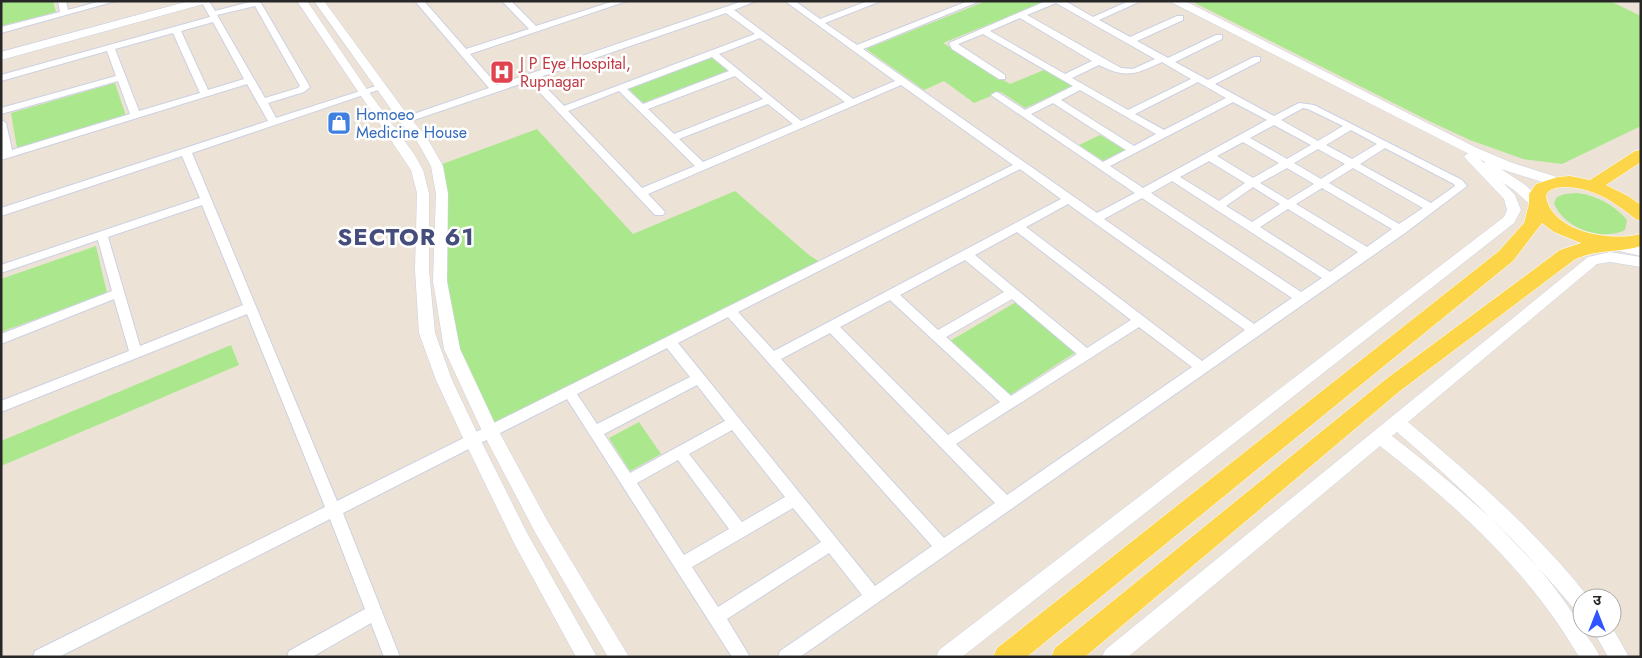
<svg xmlns="http://www.w3.org/2000/svg" width="1642" height="658" viewBox="0 0 1642 658" font-family="Jost,'Noto Sans Devanagari',sans-serif">
	<style>
		.green { fill: #abe88d }
		.lines { fill: none; stroke-linecap: round; stroke-linejoin: round }
		.minor-casing { stroke: #ccd0e2; stroke-width: 2 }
		.tertiary-casing { stroke: #ccd0e2; stroke-width: 1 }
		.secondary-casing { stroke: #ccd0e2; stroke-width: 1 }
		.primary-casing { stroke: #fff; stroke-width: 1 }
		.minor { fill: #fff; fill-rule: evenodd }
		.tertiary { fill: #fff; fill-rule: evenodd }
		.secondary { fill: #fff; fill-rule: evenodd }
		.primary { fill: #fdd549; fill-rule: evenodd }
		.labels { text-anchor: middle; dominant-baseline: central; stroke-width: 5; stroke-linejoin: round; paint-order: stroke }
		.far-health-label { font-size: 16px; fill: #be3a42; stroke: #fff; text-anchor: start }
		.far-shop-label { font-size: 16px; fill: #366cbe; stroke: #fff; text-anchor: start }
		.district-label { font-size: 24px; font-weight: bold; letter-spacing: 1px; fill: #444d7b; stroke: #fff }
	</style>
	<rect width="100%" height="100%" fill="#ece3d6"/>
	<g class="green">
		<path d="M1,1h52l3,11 -55,14z"/>
		<path d="M986,1h60l-103,42 67,41 39,-16 26,18 -50,22 -24,-16 -27,11 -30,-22 -20,9 -58,-41z"/>
		<path d="M1191,1h419l31,15v110l-79,38 -39,-5 -53,-19 -39,-18z"/>
		<path d="M711,56l17,15 -85,32 -16,-16z"/>
		<path d="M115,83l11,33 -109,32 -6,-35z"/>
		<path d="M537,129l96,105 102,-43 74,64 14,9 -333,167 -38,-82 -15,-183z"/>
		<path d="M1100,135l25,15 -20,12 -26,-17z"/>
		<path d="M1577,193c21,3 36,11 50,27l-2,10c-23,12 -62,-2 -71,-27l3,-6 8,-3z"/>
		<path d="M96,246l11,47 -106,39v-53z"/>
		<path d="M1016,302l60,50 -66,43 -60,-54z"/>
		<path d="M231,345l8,20 -238,101v-25z"/>
		<path d="M639,422l22,32 -31,17 -21,-33z"/>
	</g>
	<g class="lines">
		<g class="minor-casing">
			<g id="minor">
				<path d="M58,1h8l2,9 33,-9h15l-115,32v-6l59,-15z"/>
				<path d="M201,1h8l6,10 39,-10 7,2 49,84 -6,5 -36,11 8,15 103,-33h6l2,2 -195,66 145,348 676,-336 -112,-80 -253,109 17,18 -2,3h-8l-126,-134 -121,41h-6v-4l87,-30 -74,-87h9l42,48 63,-20 -27,-28h9l25,25 78,-25h13l-157,53 27,31 246,-84h13l-22,9 119,89 42,-18 -110,-80h10l25,18 48,-18h13l-56,22 32,22 111,-44h12l-117,48 234,164 38,-20 -144,-98 5,-3 3,1 26,17 48,-24 -90,-52 -25,10 47,31v4h-6l-47,-30 -3,-6 97,-42h19l28,16 36,-16h12l-42,19 31,17 47,-21h6v4l-46,21 31,17 48,-23h6v4l-47,23 33,18 46,-23h6v4l-45,23 59,32 25,-13 15,2 148,75 5,6 -62,47 -605,424h-22l2,-6 82,-56 -33,-42 -102,66 23,38h-18l-165,-258 -224,114 57,144h-16l-13,-34 -59,34h-25l2,-6 76,-42 -35,-90 -271,138h-26l2,-6 290,-144 -78,-193 -246,98v-11l128,-50 -15,-52 -113,45v-10l111,-43 -14,-51 -97,33v-8l199,-67 -18,-42 -181,60v-8l267,-87 -21,-37 -246,76v-40l5,3 6,27 118,-36 -12,-33 -117,33v-6l115,-32 -9,-25 -106,30v-6l209,-58zM1056,3l99,56 -22,10 -12,-1 -94,-53zM255,6l45,80 -2,2 -33,10 -48,-83zM726,13l29,21 -191,72 -27,-28zM1020,18l72,43 -27,13 -75,-43zM213,22l31,57 -36,11 -27,-59zM173,33l27,60 -61,18 -24,-62zM760,38l85,64 -44,19 -82,-67zM712,57l17,14 -86,33 -16,-15zM1162,62l29,17 -63,31 -56,-32 27,-13c27,14 37,9 63,-3zM735,76l28,23 -89,35 -26,-25zM1198,82l28,16 -62,32 -29,-16zM1080,90l76,44 -22,12 -73,-46zM619,91l76,75 -53,22 -74,-77zM1233,102l34,18 -124,68 -33,-22zM1053,103l73,47 -23,12 -72,-48zM768,104l25,20 -90,38 -24,-23zM1303,108l5,1 35,17 -25,15 -37,-21zM1274,125l37,20 -24,14 -37,-21zM1351,130l26,14 -25,15 -26,-14zM1243,142l36,21 -26,15 -36,-22zM1385,148l69,36 1,2 -24,17 -71,-39zM1318,149l27,15 -24,15 -27,-16zM1209,161l36,22 -26,18 -39,-24zM1287,168l27,16 -26,16 -28,-17zM1353,168l70,40 -24,16 -70,-41zM1020,169l41,30 -287,152 -36,-39zM1172,181l150,97 -21,14 -150,-99zM1253,187l27,17 -28,18 -26,-16zM1322,188l70,41 -25,18 -71,-43zM1142,198l150,100 -38,26 -150,-105zM1068,204l177,126 -43,31 -176,-134zM202,205l41,100 -103,41 -32,-109zM1288,209l70,43 -28,20 -70,-45zM1017,232l114,88 -44,28 -112,-93zM965,260l39,32 -66,38 -38,-35zM1012,299l65,55 -66,42 -65,-59zM890,300l110,102 -52,33 -108,-108zM728,317l204,229 -57,40 -197,-243zM1139,327l53,40 -185,128 -51,-51zM830,333l165,170 -51,35 -163,-179zM667,348l23,29 -93,47 -20,-30zM697,385l28,36 -95,52 -26,-39zM732,430l53,67 -43,25 -53,-68zM678,460l51,69 -45,26 -47,-72zM793,508l28,34 -103,65 -26,-40z"/>
			</g>
		</g>
		<g class="tertiary-casing">
			<g id="tertiary">
				<path d="M297,1h10l61,90 46,63 9,16 6,23v77l6,63 17,47 28,59 47,94 70,124h-21l-61,-112 -51,-105 -28,-60 -17,-47 -4,-63 2,-77 -6,-23z"/>
				<path d="M314,1h10l85,116 17,19 17,30 5,28 -1,87 13,68 37,79 51,94 81,135h-21l-72,-123 -54,-103 -38,-82 -11,-68 3,-87 -5,-28 -14,-25 -16,-18z"/>
				<path d="M1470,152l4,1 41,42 6,15 -7,13 -552,434h-26l3,-7 565,-433 3,-7 -3,-11 -38,-40 -2,-3z"/>
				<path d="M1610,252l31,5v10l-31,-5 -13,2 -189,158c65,54 129,110 181,176h-7v15l-7,-3c-54,-65 -114,-123 -178,-178l-5,4c71,55 143,114 190,192 5,9 13,18 18,29h-21c-50,-86 -122,-151 -199,-211l-252,211h-26l3,-7 483,-393z"/>
				<path d="M1612,627l17,30h-21l-16,-29z"/>
			</g>
		</g>
		<g class="secondary-casing">
			<g id="secondary">
				<path d="M189,1h20l-2,2 -206,57v-8z"/>
				<path d="M1169,1h16l292,147 33,14 53,17 2,3 -2,3 -5,2 -57,-18 23,15 21,18 -3,4h-10l-18,-16 -32,-21 -2,-3 5,-4z"/>
				<path d="M1617,240l24,5v11l-30,-7 -2,-4 2,-4z"/>
			</g>
		</g>
		<g class="primary-casing">
			<path id="primary" d="M1641,150v12l-35,23 22,11 13,9v16c-8,-2 -13,-9 -20,-13 -17,-13 -38,-22 -59,-21 -7,1 -14,2 -16,9 5,36 65,46 95,38v12c-23,7 -46,3 -67,14l-174,131 -315,266h-34l4,-9 331,-269 174,-129 21,-7 -27,-11 -12,-9 -29,38 -486,396h-34l4,-9 502,-397 25,-28 5,-19v-10l7,-10 22,-7 12,-1 20,4 45,-29z"/>
		</g>
		<use href="#minor" class="minor"/>
		<use href="#tertiary" class="tertiary"/>
		<use href="#secondary" class="secondary"/>
		<use href="#primary" class="primary"/>
	</g>
	<defs>
		<g id="hospital-square" transform="scale(1.25)"><rect x="-9" y="-9" width="18" height="18" rx="4" fill="#e0444e" stroke="#fff"/><path d="M-5-5h3v3.5h4V-5h3V5h-3V1.5h-4V5h-3Z" fill="#fff"/></g>
		<g id="shop-square" transform="scale(1.25)"><rect x="-9" y="-9" width="18" height="18" rx="4" fill="#3f7fe0" stroke="#fff"/><path d="M-5-2.5h2.3a2.7 3.5 0 0 1 5.4 0H5L5.5 6h-11ZM-1.5-2.5h3a1.5 2.3 0 0 0-3 0Z" fill="#fff"/></g>
	</defs>
	<g fill-rule="evenodd">
		<use href="#hospital-square" x="502" y="72"/>
		<use href="#shop-square" x="339" y="123"/>
	</g>
	<g class="labels">
		<g class="far-health-label">
			<text x="520" y="63">J P Eye Hospital,<tspan x="520" dy="18">Rupnagar</tspan></text>
		</g>
		<g class="far-shop-label">
			<text x="356" y="114">Homoeo<tspan x="356" dy="18">Medicine House</tspan></text>
		</g>
		<g class="district-label">
			<text x="406" y="236">SECTOR 61</text>
		</g>
	</g>
	<rect width="1642" height="658" fill="none" stroke="#272727" stroke-width="5"/>
	<g transform="translate(1597 613)"><circle r="24" fill="#ffffff" stroke="#a9a9a9"/>
	<path d="M0-4L9 19L0 12L-9 19Z" fill="#3054ff"/>
	<text y="-8" font-size="14" font-weight="bold" text-anchor="middle" fill="#272727">उ</text>
	</g>
</svg>
